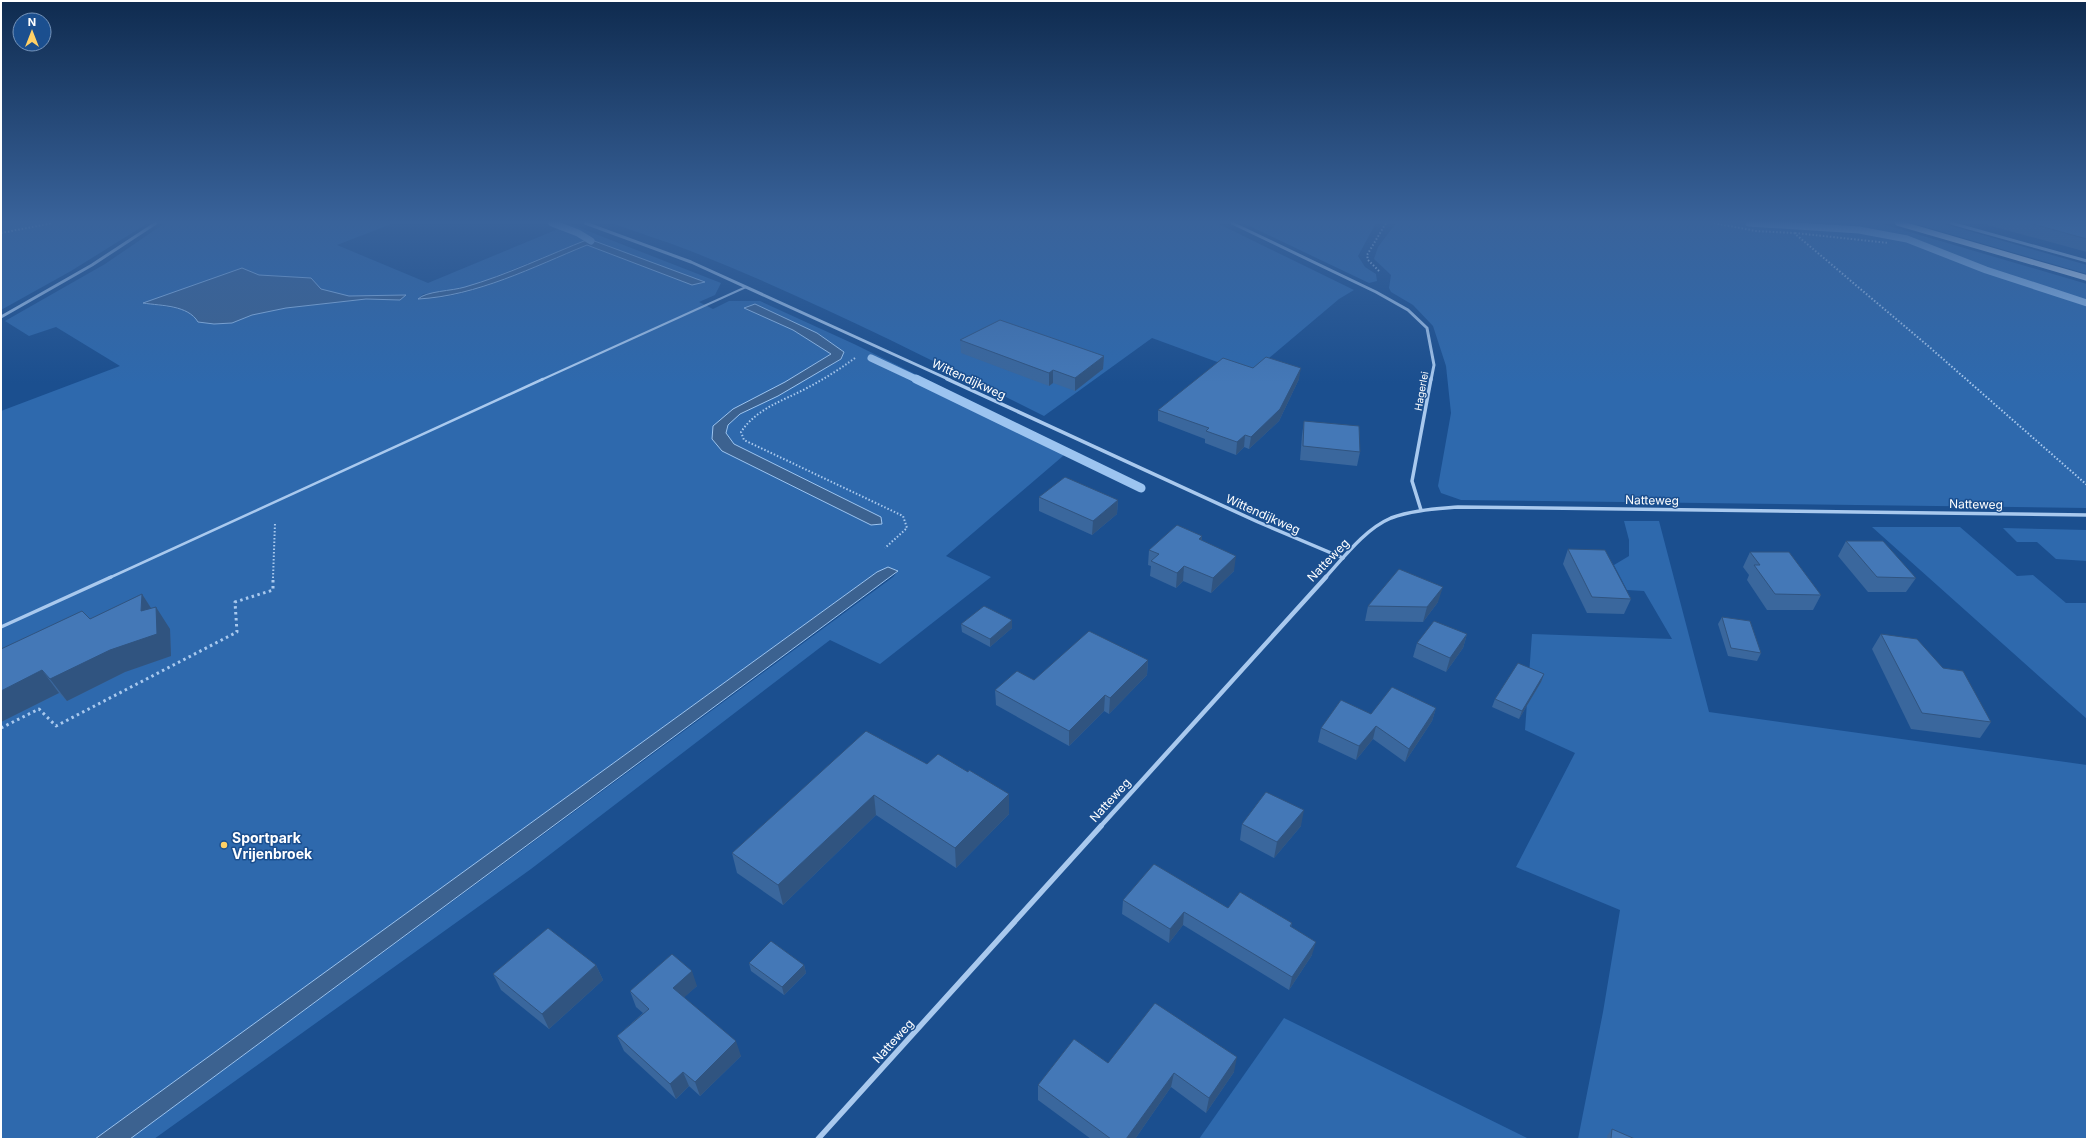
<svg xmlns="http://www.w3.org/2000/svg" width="2088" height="1140" viewBox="0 0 2088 1140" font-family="Inter,sans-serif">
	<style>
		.green { fill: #2e69ad; fill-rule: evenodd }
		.water { fill: #3c6290; stroke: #9cc4f0 }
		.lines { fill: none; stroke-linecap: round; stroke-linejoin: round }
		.stream-far1 { stroke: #9cc4f0; stroke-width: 7 }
		.stream { stroke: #9cc4f0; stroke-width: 9 }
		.path-far1 { stroke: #a9c9ee; stroke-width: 2; stroke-dasharray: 1.5 2; stroke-linecap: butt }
		.path { stroke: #a9c9ee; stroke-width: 3; stroke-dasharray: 2.5 3.5; stroke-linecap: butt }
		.lane-far2 { stroke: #a9c9ee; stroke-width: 2 }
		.lane-far1 { stroke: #a9c9ee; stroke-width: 2.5 }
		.lane { stroke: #a9c9ee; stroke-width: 3.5 }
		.street-far3 { stroke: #a9c9ee; stroke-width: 3 }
		.street-far2 { stroke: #a9c9ee; stroke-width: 3.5 }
		.street-far1 { stroke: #a9c9ee; stroke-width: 4.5 }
		.street { stroke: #a9c9ee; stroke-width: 5.5 }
		.secondary { stroke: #d6e6fa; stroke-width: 5.5 }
		.wall { fill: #3a679d }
		.shaded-wall { fill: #305480 }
		.building { fill: #4478b7; stroke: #305480 }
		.poi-dot { fill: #ffd166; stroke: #1b4f8f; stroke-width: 1.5 }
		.labels { text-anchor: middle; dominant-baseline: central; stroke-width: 3; stroke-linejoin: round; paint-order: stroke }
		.far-street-label { font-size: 10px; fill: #fff; stroke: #1b4f8f }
		.street-label { font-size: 12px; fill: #fff; stroke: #1b4f8f }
		.near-poi-label { font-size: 14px; font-weight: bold; fill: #fff; stroke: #1b4f8f; text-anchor: start }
	</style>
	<rect width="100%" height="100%" fill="#1b4f8f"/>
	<g class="green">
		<path d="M1,223h147l-77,48 -70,39z"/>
		<path d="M165,223h229l-57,22 91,38 142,-59 151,59 -6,12 -16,7 14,7 16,-8h31l94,43 216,106 -124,106 45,21 -111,87 -50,-24 -299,229 -377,270h-24l763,-562 5,-6 -10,-4 -11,5 -782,567h-94v-728l119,-45 -64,-39 -27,9 -24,-15 100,-57zM589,239l103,46 -105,-40c-48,19 -116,55 -169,54l5,-5 32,-4 22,-6zM242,268l17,7 52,3 10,11 28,7 56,-1 -5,5 -34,-1 -80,9 -34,7 -20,8 -18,1 -28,-14 -42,-7z"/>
		<path d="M611,223h606l137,67 -15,9 -89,75 -98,-36 -108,78c-117,-58 -234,-118 -356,-166 -26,-10 -52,-18 -77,-27z"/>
		<path d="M1243,223h133l-18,33 7,11 11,7 1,7 -8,2z"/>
		<path d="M1396,223h483l208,61v224l-626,-8 -20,-7 -3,-7 13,-73 -5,-47 -13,-40 -20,-21 -22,-13 -2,-4 2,-13 -17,-16 4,-12z"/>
		<path d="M1912,223h29l146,42v9z"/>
		<path d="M1624,521h35l50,191 378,53v374h-509l25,-127 17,-102 -104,-43 59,-114 -50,-23 7,-96 140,5 -28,-48 -17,-1 -13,-25 15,-9v-16z"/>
		<path d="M1872,527h88l57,49 16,-1 33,28h21v116z"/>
		<path d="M2003,528l84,2v31l-31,-2 -19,-17h-20z"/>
		<path d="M1284,1018l245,121h-330z"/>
	</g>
	<g class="water">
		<path d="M589,239l116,43 -13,3 -105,-40c-54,22 -110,51 -169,54 8,-8 34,-8 47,-12 42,-12 83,-32 124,-48z"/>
		<path d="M242,268l17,7 52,3 10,11 28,7 57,-1 -6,5 -34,-1 -80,9 -34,7 -20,8 -18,1 -16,-2c-10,-17 -36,-16 -55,-19z"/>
		<path d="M755,304l62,29 27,19 -3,7 -63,37 -38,18 -12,11 -2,8 8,11 147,73 1,7 -11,1 -149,-74 -10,-12 1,-13 20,-17 52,-27 46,-28 -38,-24 -49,-22z"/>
		<path d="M888,567l10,4 -768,568h-35l782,-567z"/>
	</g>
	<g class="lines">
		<g class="stream-far1">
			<path d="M552,223l26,10 13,8"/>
			<path d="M1749,223l110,7 48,9 79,31 101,33"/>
			<path d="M871,358l47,22"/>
		</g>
		<path class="stream" d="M916,379l225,109"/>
		<g class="path-far1">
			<path d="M1714,223l42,8 38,2 133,112 160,140"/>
			<path d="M1,233l52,-10"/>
			<path d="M1795,233l94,10"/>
			<path d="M1379,271l-11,-11 -1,-5 19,-32"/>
			<path d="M855,358c-15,11 -31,21 -48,30 -24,13 -50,20 -66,44l3,8 159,76 4,12 -22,20"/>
			<path d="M273,578l2,-55"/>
		</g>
		<path class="path" d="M1,728l38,-19 17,17 181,-94 -2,-30 38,-12v-13"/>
		<path class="lane-far2" d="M541,380l205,-93"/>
		<path class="lane-far1" d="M109,578l434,-199"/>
		<path class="lane" d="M1,627l110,-50"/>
		<g class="street-far3">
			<path d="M585,223l106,39 259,118"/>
			<path d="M1232,223l144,69 32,18 19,18 7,37 -3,15"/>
			<path d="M1951,223l136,38"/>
			<path d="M1,317l91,-52 64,-42"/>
		</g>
		<g class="street-far2">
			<path d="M947,379l311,143 85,36"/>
			<path d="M1421,510l-9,-29 19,-102"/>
			<path d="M1325,578c19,-21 40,-49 66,-60 21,-8 45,-9 67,-11l629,8"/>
		</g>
		<path class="street-far1" d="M1100,827l226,-250"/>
		<path class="street" d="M818,1139l283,-313"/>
		<path class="secondary" d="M1898,223l189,55"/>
	</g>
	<g class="wall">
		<path d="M1980,223h107v29z"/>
		<path d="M960,340l144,16 -1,13 -28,22 -22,-8 -4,3 -88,-33z"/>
		<path d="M1253,368l46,11 -20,42 -30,28 -5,-2 -8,8 -31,-12v-4l-47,-18v-11z"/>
		<path d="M1304,421l56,31 -3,14 -57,-6 2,-25z"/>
		<path d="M1039,497l79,3 -1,14 -25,21 -53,-24z"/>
		<path d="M1202,536v5l32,30 -23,22 -28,-12 -7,7 -26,-12 1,-10 -3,-1 1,-15z"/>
		<path d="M1846,541l70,37 -10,14h-38l-30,-36z"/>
		<path d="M1568,549l63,50 -7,15 -37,-1 -24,-49z"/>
		<path d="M1750,552l71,43 -8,15h-46l-20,-30 2,-5 -6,-8z"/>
		<path d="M142,594l9,14 19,21 1,27 -46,16 -58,29 -8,-8 -58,29 89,-103z"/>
		<path d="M1438,602l-15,20 -58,-1 3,-15z"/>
		<path d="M1722,617l39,36 -4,8 -29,-5 -10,-32z"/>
		<path d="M1012,620v8l-22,19 -28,-15 -1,-8z"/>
		<path d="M1467,634l-4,14 -17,24 -33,-15 4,-14z"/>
		<path d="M1881,634l62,34 48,54 -11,16 -69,-9 -39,-80z"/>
		<path d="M1148,660l-1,15 -38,39 -5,-3 -35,35 -73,-41 -1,-15 39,-10z"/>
		<path d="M1544,674l-3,8 -22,37 -27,-12 3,-8z"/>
		<path d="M1436,708l-4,13 -27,41 -32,-23 -17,21 -38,-18 3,-14 50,-14z"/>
		<path d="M927,764l41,8 41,22v20l-53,54 -80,-53 -93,90 -46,-32 -5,-20z"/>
		<path d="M1242,824l59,2 -27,32 -34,-18z"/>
		<path d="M1123,900l105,8 64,15 -1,4 21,28 -23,35 -106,-65 -14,18 -47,-29z"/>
		<path d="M749,963l55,2 2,8 -22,22 -33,-24z"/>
		<path d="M596,965l7,15 -54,49 -48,-39 -8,-16z"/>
		<path d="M697,986l-13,11 57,59 -41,40 -11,-10 -13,13 -52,-48 -7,-15 26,-23 -7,-6 -6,-16z"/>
		<path d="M1108,1063l126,9 -28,41 -35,-26 -36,52h-44l-53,-39v-15z"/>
		<path d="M1612,1129l23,10h-28v-3z"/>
	</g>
	<g class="shaded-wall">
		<path d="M1104,356l-1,13 -28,22v-13z"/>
		<path d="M1301,368l-2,11 -20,42 -30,28 2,-12z"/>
		<path d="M1053,370v13l-4,3v-13z"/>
		<path d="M1245,435l-1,12 -8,8 1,-13z"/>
		<path d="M1118,500l-1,14 -25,21 1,-14z"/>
		<path d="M1202,536l-1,15 -2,-12z"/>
		<path d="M1236,556l-2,15 -23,22 2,-15z"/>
		<path d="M1184,566l-1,15 -7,7 1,-15z"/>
		<path d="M1443,587l-5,15 -15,20 4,-15z"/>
		<path d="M142,594l14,22 -15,-5z"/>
		<path d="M156,607l14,22 1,27 -46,16 -58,29 -17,-22z"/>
		<path d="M1012,620v8l-22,19v-8z"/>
		<path d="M1467,634l-4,14 -17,24 4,-14z"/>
		<path d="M1148,660l-1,15 -38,39 1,-16z"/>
		<path d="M42,670l17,23 -58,29v-31z"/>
		<path d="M1544,674l-3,8 -22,37 3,-8z"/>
		<path d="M1105,695l-1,16 -35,35v-15z"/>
		<path d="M1436,708l-4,13 -27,41 4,-13z"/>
		<path d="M1376,726l-3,13 -17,21 3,-14z"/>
		<path d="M1009,794v20l-53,54 -1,-20z"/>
		<path d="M874,795l2,20 -93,90 -5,-20z"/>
		<path d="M1304,810l-3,16 -27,32 3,-16z"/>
		<path d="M1184,912l-1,13 -14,18 1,-14z"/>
		<path d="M1316,942l-4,13 -23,35 3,-13z"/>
		<path d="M596,965l7,15 -54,49 -7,-15z"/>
		<path d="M804,965l2,8 -22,22 -2,-8z"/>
		<path d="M692,971l5,15 -19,17 -5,-15z"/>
		<path d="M736,1041l5,15 -41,40 -5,-14z"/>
		<path d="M1237,1057l-3,15 -28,41 3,-15z"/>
		<path d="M683,1072l6,14 -13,13 -6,-15z"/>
		<path d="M1174,1073l-3,14 -36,52h-9z"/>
	</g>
	<g class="building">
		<path d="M2029,223h58v16z"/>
		<path d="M1000,320l104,36 -29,22 -22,-8 -4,3 -89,-33z"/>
		<path d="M1266,357l35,11 -21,41 -29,28 -6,-2 -8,7 -31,-11 3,-3 -51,-18 65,-52 30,10z"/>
		<path d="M1304,421l55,5 1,26 -57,-6z"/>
		<path d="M1065,477l53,23 -25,21 -54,-24z"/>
		<path d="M1177,525l25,11 -3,3 37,17 -23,22 -29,-12 -7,7 -26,-12 8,-7 -10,-4z"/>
		<path d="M1846,541h37l33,37 -39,-1z"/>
		<path d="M1568,549l37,1 26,49 -39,-2z"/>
		<path d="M1750,552h39l32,43 -46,-1 -21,-29h6z"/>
		<path d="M1399,569l44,18 -16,20 -59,-1z"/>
		<path d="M142,594l-1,17 15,-4 1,27 -47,16 -60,29 -8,-9 -41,21v-42l81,-38 8,8z"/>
		<path d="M984,606l28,14 -22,19 -29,-15z"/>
		<path d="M1722,617l28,4 11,32 -30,-5z"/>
		<path d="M1434,621l33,13 -17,24 -33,-15z"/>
		<path d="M1089,631l59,29 -38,38 -5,-3 -36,36 -74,-41 22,-19 17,9z"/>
		<path d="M1881,634l36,5 26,29 20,3 28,51 -69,-9z"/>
		<path d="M1518,663l26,11 -22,37 -27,-12z"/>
		<path d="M1392,687l44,21 -27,41 -33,-23 -17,20 -38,-18 20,-28 30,14z"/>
		<path d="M866,731l61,33 11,-10 30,18 1,-2 40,24 -54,54 -81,-53 -96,90 -46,-32z"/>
		<path d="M1266,792l38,18 -27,32 -35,-18z"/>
		<path d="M1154,864l74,44 12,-16 52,31 -2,3 26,16 -24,35 -108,-65 -14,17 -47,-29z"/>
		<path d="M548,928l48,37 -54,49 -49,-40z"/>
		<path d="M771,941l33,24 -22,22 -33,-24z"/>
		<path d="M672,954l20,17 -19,17 63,53 -41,41 -12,-10 -13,12 -53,-48 32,-27 -19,-18z"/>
		<path d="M1155,1003l82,54 -28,41 -35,-25 -48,66h-15l-73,-54 36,-46 34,24z"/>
		<path d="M1612,1129l23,10h-24z"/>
	</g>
	<linearGradient id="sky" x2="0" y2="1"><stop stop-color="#0f2b4f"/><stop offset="0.58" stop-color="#39639b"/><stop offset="1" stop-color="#39639b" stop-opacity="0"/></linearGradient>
	<rect width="2088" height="383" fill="url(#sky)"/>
	<circle class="poi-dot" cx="224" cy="845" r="4"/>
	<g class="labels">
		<g class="far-street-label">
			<text transform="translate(1421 391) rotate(-80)">Hagerlei</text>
		</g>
		<g class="street-label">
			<text transform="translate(969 379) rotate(25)">Wittendijkweg</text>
			<text transform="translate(1652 500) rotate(1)">Natteweg</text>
			<text transform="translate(1976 504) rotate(1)">Natteweg</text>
			<text transform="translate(1263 514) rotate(24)">Wittendijkweg</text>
			<text transform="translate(1328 560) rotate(-46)">Natteweg</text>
			<text transform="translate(1110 800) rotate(-48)">Natteweg</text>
			<text transform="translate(893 1041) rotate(-48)">Natteweg</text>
		</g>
		<g class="near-poi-label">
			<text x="232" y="837">Sportpark<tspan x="232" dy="16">Vrijenbroek</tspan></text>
		</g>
	</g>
	<rect width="2088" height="1140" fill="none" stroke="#ffffff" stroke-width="4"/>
	<g transform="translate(32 32)"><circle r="19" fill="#1b4f8f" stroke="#7695bc"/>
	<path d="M0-3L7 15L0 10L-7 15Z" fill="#ffd166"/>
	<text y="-6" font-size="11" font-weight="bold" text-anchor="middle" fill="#ffffff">N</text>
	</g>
</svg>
